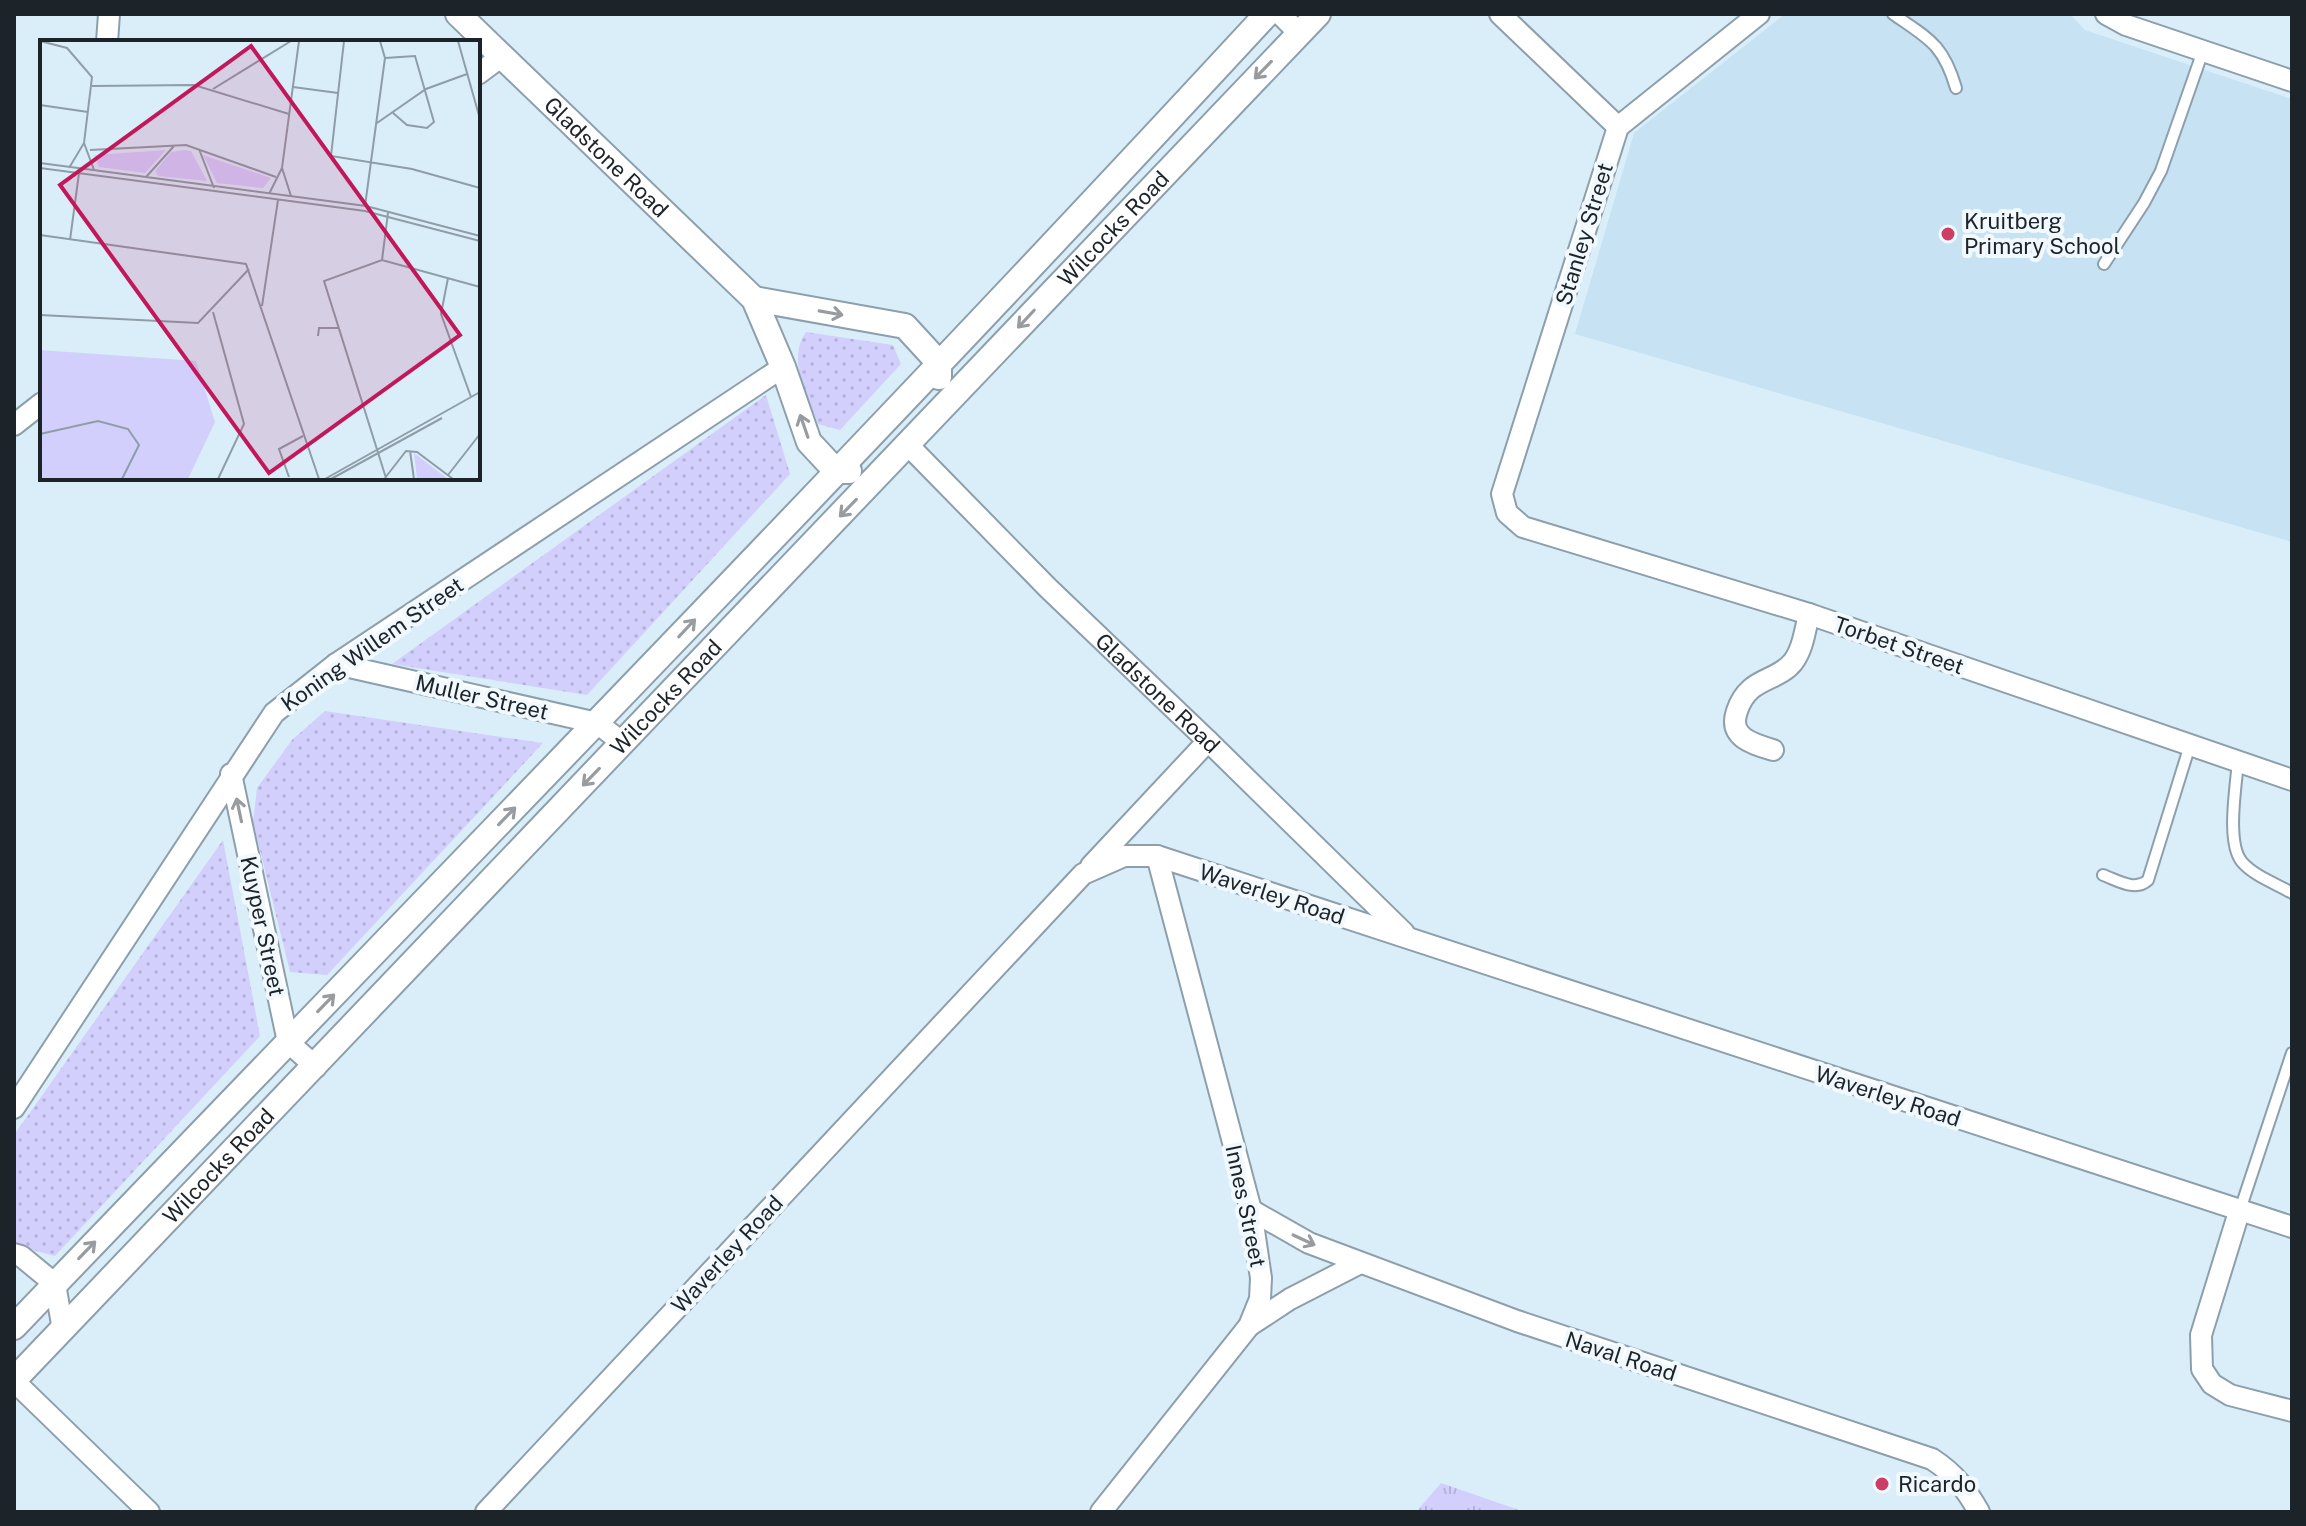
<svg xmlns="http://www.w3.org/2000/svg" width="2306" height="1526" viewBox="0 0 2306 1526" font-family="'Public Sans',sans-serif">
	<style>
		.built { fill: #c7e2f3 }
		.grass { fill: url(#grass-dots) }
		.park { fill: url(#park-tufts) }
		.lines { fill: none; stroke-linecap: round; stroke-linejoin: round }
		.service-casing { stroke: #8d9fab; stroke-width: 14 }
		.minor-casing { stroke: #8d9fab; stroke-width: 24 }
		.tertiary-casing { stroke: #8d9fab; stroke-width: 28 }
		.service { stroke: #fff; stroke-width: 10 }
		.minor { stroke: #fff; stroke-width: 20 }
		.tertiary { stroke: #fff; stroke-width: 24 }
		.oneway { stroke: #999c9f }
		.poi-dot { fill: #cd3e66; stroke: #f1f9fe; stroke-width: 3 }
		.labels { text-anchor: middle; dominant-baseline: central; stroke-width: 8; stroke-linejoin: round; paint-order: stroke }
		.street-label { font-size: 22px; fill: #1d2429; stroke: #f1f9fe }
		.poi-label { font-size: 22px; fill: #1d2429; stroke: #f1f9fe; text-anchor: start }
		.inset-road { fill: none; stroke: #8e9da6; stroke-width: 2 }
		.view { fill: #c2185b; fill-opacity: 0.15; stroke: #c2185b; stroke-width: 4 }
		.inset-edge { fill: none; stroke: #1d2429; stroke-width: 4 }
	</style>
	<defs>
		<pattern id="grass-dots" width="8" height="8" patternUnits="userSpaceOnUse" patternTransform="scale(2)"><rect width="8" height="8" fill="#d3cffd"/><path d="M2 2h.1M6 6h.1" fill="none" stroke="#b5b2d9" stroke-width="1.8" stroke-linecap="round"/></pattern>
		<pattern id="park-tufts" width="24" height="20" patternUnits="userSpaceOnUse" patternTransform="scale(2)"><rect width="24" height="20" fill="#d3cffd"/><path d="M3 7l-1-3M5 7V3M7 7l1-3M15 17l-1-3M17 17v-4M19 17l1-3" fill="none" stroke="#b5b2d9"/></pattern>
	</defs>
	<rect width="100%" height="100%" fill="#daeefa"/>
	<path class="built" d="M1785,14h285l15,16 207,69v443l-717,-208 59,-201z"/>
	<g class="grass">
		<path d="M806,332l87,13 8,19 -61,66 -22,-6c-10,-29 -32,-64 -12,-92z"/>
		<path d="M766,395l24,79 -203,221 -195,-31z"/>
		<path d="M325,711l218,32 -216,232 -37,-3 -37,-150 4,-34 35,-48z"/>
		<path d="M223,840l37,196 -205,220 -41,-11v-110z"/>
	</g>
	<path class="park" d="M1441,1483l84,29h-109z"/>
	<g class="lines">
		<g class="service-casing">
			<g id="service">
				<path d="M1893,14c36,25 50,30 63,74"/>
				<path d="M2104,264l40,-61 17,-32 42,-120"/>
				<path d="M2238,761c-2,26 -12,82 4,101 12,14 35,22 50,31"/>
				<path d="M2103,875c14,5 32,17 45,5l42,-135"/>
				<path d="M2240,1210l52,-157"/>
			</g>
		</g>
		<g class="minor-casing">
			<g id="minor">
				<path d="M1280,14l19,19"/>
				<path d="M1500,14l118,113"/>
				<path d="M1759,14l-141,113 -116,367 5,19 16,14 286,87 483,166"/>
				<path d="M2106,14l20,11 166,56"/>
				<path d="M107,42l2,-28"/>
				<path d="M478,74l24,-18"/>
				<path d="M14,425l28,-22"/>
				<path id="s1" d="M908,445l140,143 160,153 196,192"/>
				<path d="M336,664l261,59 26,20"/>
				<path d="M1773,750c-21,-6 -45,-13 -36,-39 3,-9 7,-16 14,-22 13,-11 31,-13 42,-27 10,-13 12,-32 16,-48"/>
				<path d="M231,774l57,268 28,25"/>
				<path d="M1091,866l117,-125"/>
				<path d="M14,1108l260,-395 62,-49 447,-297"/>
				<path d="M1251,1210l58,33 208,78 415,138c23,15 34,30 47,53"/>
				<path d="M2239,1212l-38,123 1,34 10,15 18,11 62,16"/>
				<path d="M14,1254l7,2 34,28 8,46"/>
				<path d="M1249,1326l41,-27 70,-36"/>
				<path d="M14,1381l135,131"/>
				<path d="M486,1512l597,-638 41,-18h33l1135,371"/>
				<path d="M1101,1512l148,-186 11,-27 1,-21 -10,-68 -94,-354"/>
			</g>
		</g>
		<g class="tertiary-casing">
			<g id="tertiary">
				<path id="s2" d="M458,14l296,285 29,68 26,75 27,29h13"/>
				<path d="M754,299l151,27 34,37v14"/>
				<path d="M14,1327c419,-437 842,-868 1253,-1313"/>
				<path id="s3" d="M14,1380l1304,-1366"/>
			</g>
		</g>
		<use href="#service" class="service"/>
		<use href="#minor" class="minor"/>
		<use href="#tertiary" class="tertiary"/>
	</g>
	<defs><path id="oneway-shaft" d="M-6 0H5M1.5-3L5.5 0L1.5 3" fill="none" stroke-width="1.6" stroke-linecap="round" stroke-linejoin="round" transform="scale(2)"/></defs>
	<g class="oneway">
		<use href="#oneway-shaft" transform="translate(1263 70) rotate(134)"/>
		<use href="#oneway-shaft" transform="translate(831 313) rotate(10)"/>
		<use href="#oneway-shaft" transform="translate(1026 319) rotate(133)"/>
		<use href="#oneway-shaft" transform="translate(804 426) rotate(-109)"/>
		<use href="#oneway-shaft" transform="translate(848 508) rotate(134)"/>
		<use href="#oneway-shaft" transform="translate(687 628) rotate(-47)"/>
		<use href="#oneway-shaft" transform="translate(591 777) rotate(134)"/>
		<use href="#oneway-shaft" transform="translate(239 810) rotate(-102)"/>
		<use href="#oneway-shaft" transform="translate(507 816) rotate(-46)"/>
		<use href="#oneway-shaft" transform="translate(326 1003) rotate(-46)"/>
		<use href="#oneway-shaft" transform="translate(1304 1240) rotate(25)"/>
		<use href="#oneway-shaft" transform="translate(87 1250) rotate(-46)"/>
	</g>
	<g class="poi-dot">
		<circle cx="1948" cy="234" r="8"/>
		<circle cx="1882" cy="1484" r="8"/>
	</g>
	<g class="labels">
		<g class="street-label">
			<text stroke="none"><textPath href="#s2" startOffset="206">Gladstone Road</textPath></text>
			<text stroke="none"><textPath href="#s3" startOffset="1592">Wilcocks Road</textPath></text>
			<text transform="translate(1584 234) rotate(-73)">Stanley Street</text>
			<text transform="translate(372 644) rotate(-35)">Koning Willem Street</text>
			<text transform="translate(1899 645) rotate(19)">Torbet Street</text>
			<text stroke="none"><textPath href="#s1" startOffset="352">Gladstone Road</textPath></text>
			<text transform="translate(482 697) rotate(13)">Muller Street</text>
			<text stroke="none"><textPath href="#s3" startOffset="944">Wilcocks Road</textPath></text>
			<text transform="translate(1272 894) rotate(18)">Waverley Road</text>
			<text transform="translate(263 926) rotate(78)">Kuyper Street</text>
			<text transform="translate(1888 1096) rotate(18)">Waverley Road</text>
			<text stroke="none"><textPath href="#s3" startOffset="296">Wilcocks Road</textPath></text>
			<text transform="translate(1246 1206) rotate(78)">Innes Street</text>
			<text transform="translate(727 1254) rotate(-47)">Waverley Road</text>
			<text transform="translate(1621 1356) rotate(18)">Naval Road</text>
		</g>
		<g class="poi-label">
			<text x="1964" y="221">Kruitberg<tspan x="1964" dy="25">Primary School</tspan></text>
			<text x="1898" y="1484">Ricardo</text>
		</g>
	</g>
	<g transform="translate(40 40)">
		<rect width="440" height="440" fill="#daeefa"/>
		<path d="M126,110l-21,23 -46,-6 -5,-12zM145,110l6,1 16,30 -49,-5 -3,-5 16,-19zM163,115l68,23 -8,10 -46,-5zM374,413l34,26h-31z" fill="#d3cffd"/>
		<path d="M0,310l156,11 19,61 -27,57h-148z" fill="#d3cffd"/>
		<path class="inset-road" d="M0,1l27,7 25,29 -8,66 -15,25M304,1l-13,115 81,13 68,19M418,1l22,78M345,18l30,-2 19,66 -7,6 -20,-3 -14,-12M52,46l102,-1 95,29M253,47l45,6M173,49l78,-48M0,65l48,7M337,83l49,-34 41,-15M44,103l10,27M159,109l15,39M50,110l96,-5 90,32M0,123l326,43 114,30M0,128l325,43 115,30M242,128l9,28M106,137l28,-31M229,154l13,-26 17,-127M325,166l20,-148 -5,-17M0,195l206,29 73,215M30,200l9,-67M342,220l6,-47M408,238l-7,36 30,83M222,266l16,-106M173,272l31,112 -26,55M0,275l158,8 51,-54M278,296l1,-8h19M0,394l58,-13 30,8 11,16 -17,34M370,411l4,28M408,435l32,-41M249,437l-10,-28 24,-13M345,438l21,-27 11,1 36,27M346,438l-62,-197 58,-21 98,27M285,439l155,-87M291,439l111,-61"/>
		<path class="view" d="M211,6l209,289 -191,138 -209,-288z"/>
		<rect width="440" height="440" class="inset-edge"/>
	</g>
	<rect width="2306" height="1526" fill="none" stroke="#1d2429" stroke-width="32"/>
</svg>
